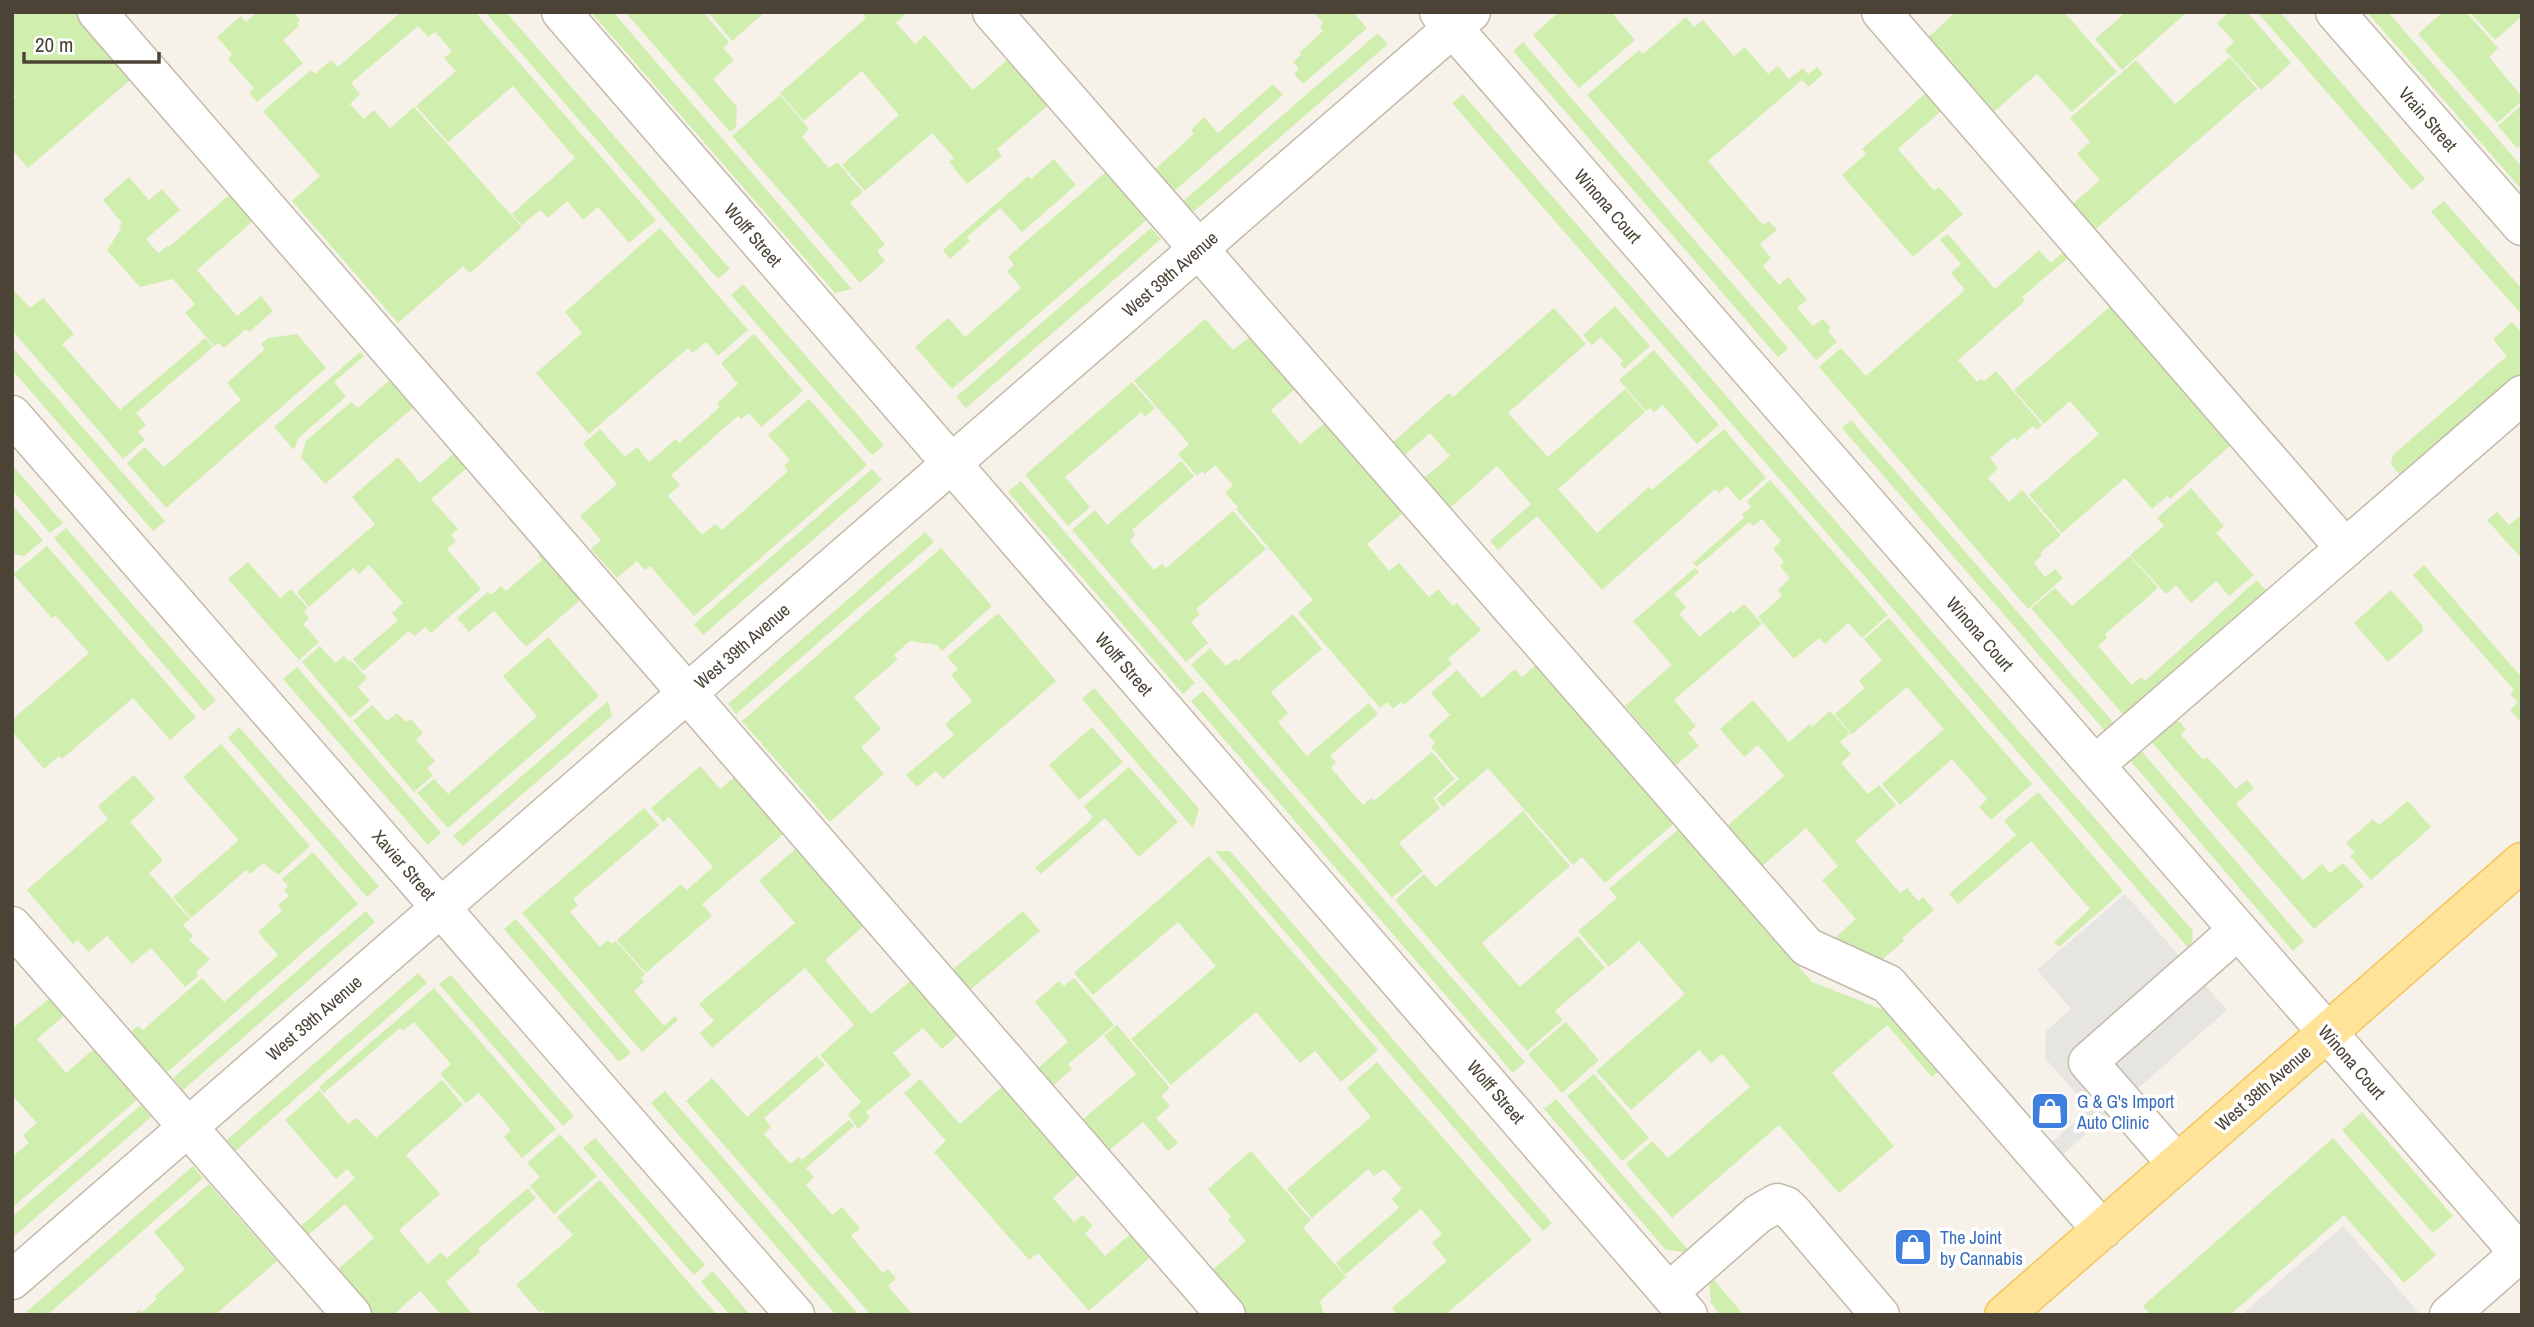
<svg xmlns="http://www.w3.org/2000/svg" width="2534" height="1327" viewBox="0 0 2534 1327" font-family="'Archivo Narrow',sans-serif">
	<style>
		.green { fill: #d0eeae }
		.parking { fill: #e7e5e1 }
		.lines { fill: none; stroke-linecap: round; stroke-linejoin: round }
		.minor-casing { stroke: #c3baaa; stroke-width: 41 }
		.major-casing { stroke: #f1c65c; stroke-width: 41 }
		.minor { stroke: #fff; stroke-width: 38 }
		.major { stroke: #ffe399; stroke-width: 38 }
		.labels { text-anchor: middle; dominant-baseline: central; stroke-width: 7; stroke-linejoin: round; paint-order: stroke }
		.street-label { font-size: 18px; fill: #4b4336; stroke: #fff }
		.shop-label { font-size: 18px; fill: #366cbe; stroke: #fff; text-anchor: start }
	</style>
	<rect width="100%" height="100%" fill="#f6f2e9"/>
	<g class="green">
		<path d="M12,12h68l55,64 -107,92 -16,-18v-50l4,-3 -4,-5z"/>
		<path d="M257,12h36l7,8 -3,3 2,3 -16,14 20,23 -46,39 -8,-9 5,-5 -26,-29 4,-5 -15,-17 24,-21 5,6z"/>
		<path d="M401,12h74l181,208 -27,23 -31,-36 -15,13 -16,-19 -19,17 -8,-8 -18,15 -10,-11 63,-56 -62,-72 -65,56 -32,-36 40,-35 -12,-13 8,-7 -17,-19 -7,5 -10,-11 -67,57 9,11 -10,10 14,15 10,-9 16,18 24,-21 108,120 -52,46 -7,-7 -65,57 -106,-122 28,-25 -57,-65 48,-41 4,4 16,-14 7,7z"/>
		<path d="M485,12h21l224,257 -12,10z"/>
		<path d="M591,12h22l239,277 -17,4z"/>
		<path d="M625,12h78l26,30 -6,6 11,12 -21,19 24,28 -1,20 -6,5z"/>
		<path d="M708,12h57l-33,29z"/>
		<path d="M862,12h46l-12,11 19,21 10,-9 48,55 34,-30 40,46 -50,43 5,7 -35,28 -18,-22 5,-4 -22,-25 -67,58 -23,-26 57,-50 -37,-44 -58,50 -24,-28 86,-75z"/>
		<path d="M1314,12h39l14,16 -64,56 -9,-10 5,-5 -6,-7 8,-7 -1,-3 23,-21 -3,-4 3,-4z"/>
		<path d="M1559,12h52l24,28 -56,48 -46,-53z"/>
		<path d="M1956,12h108l53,60 -45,40 -35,-38 -48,42 -65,-75z"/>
		<path d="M2126,12h61l-65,58 -27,-31z"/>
		<path d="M2229,12h18l44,51 -30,27 -36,-40 9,-8 -17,-19z"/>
		<path d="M2257,12h23l145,167 -13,11z"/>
		<path d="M2367,12h21l134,155v23z"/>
		<path d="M2443,12h23l32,36 -9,9 30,36 3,-1v9l-25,22 -79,-89z"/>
		<path d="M2470,12h52v4l-27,24z"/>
		<path d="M1686,17l8,10 9,-7 31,36 11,-9 23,27 10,-8 11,13 14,-11 5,6 9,-7 6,7 -14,13 -7,-7 -94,81 55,64 6,-4 8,9 -17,14 11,14 -8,8 16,19 9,-8 19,23 -10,8 16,18 10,-7 8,9 -3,3 9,11 -21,18 -229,-265 52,-45 4,4z"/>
		<path d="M1378,33l10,11 -196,169 -10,-11z"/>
		<path d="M1523,42l265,306 -10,9 -265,-306z"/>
		<path d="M2230,57l27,32 -166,144 -23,-25 32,-28 -23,-26 13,-12 -20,-24 66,-58 39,44z"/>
		<path d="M1273,84l10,11 -111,98 -19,-22 41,-37 -3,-4 13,-13 14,16z"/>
		<path d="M1926,93l15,18 -43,38 36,42 5,-4 24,27 -50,43 -71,-82 24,-21 -4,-5z"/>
		<path d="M1463,94l730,837 -2,20 -739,-848z"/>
		<path d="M780,95l29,34 -7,8 27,31 8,-6 26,30 -13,11 35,41 -8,7 8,10 -25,22 -128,-147z"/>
		<path d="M2522,105v39l-5,4 -19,-22z"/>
		<path d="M1054,159l22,26 -54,47 -22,-24 -33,29 3,4 -20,18 -7,-9 85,-74 3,3z"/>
		<path d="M1107,171l42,47 -197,171 -37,-42 33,-29 17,19 56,-49 -14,-17 7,-6 -6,-8z"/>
		<path d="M129,177l20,23 13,-11 18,21 -34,29 12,14 9,-7 2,1 67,-58 23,27 -62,54 40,46 24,-20 12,15 -24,21 -3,-3 -22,19 -5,-5 -5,3 -29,-33 10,-9 -22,-25 -33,8 -33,-37 14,-21 -2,-3 3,-3 -19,-23z"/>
		<path d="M2444,201l78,88v26l-91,-103z"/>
		<path d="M660,228l88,102 -30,26 -12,-14 -14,11 -4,-5 -99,86 -53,-61 46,-40 -17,-21z"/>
		<path d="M1151,228l10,11 -195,169 -10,-11z"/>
		<path d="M1948,234l47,55 44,-39 12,13 12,-11 5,6 -46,39 3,4 -67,59 19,22 4,-3 3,2 12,-10 46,54 -5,5 -4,-4 -16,14 -3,-3 -24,21 8,10 -10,10 21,24 13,-12 39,45 -21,18 2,2 -8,8 11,14 10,-8 8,9 -35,31 -209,-242 22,-19 25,28 99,-86 -14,-17 10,-9 -21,-24z"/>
		<path d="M743,284l141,161 -12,10 -141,-160z"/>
		<path d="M12,288l18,20 13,-10 31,36 -12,10 58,66 85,-72 8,9 -77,66 10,12 -8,7 7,8 -22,19 -111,-129z"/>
		<path d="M2112,305l120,139 -62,55 -3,-3 -15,13 -27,-31 -63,55 -33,-38 70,-61 -29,-33 -26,23 -30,-34z"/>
		<path d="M1615,306l35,40 -26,23 -4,-5 3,-3 -22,-24 -9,8 -9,-10z"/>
		<path d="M1554,308l32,36 -78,69 40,44 77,-68 20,23 -87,77 39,44 52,-46 3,3 72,-61 42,49 -26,23 -13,-15 -8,7 -4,-4 -113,101 -65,-74 -39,34 -8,-9 41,-37 -34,-38 -47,42 -26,-30 26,-22 -20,-23 -25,22 -12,-13 56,-49 4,4z"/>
		<path d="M1205,319l28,31 18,-14 45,52 -25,22 29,34 27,-23 78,90 -38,33 22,27 10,-8 30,34 9,-8 15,17 4,-3 24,27 -33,29 4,5 -48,41 -3,-3 -8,7 -6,-7 -7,6 -82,-95 15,-13 -77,-91 2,-2 -13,-14 8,-8 -18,-20 -10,9 -3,-3 -5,5 -19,-22 11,-10 -55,-63z"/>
		<path d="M2512,322l10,11v46l-118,101 -13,-16 2,-9 114,-99 -14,-17z"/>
		<path d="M297,334l29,34 -160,140 -39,-45 18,-16 19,20 77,-67 -14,-17 38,-34 -4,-5 7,-6z"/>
		<path d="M754,334l49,57 -42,36 -12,-14 -8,6 -3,-3 -67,59 9,10 -12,11 34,39 13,-11 7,6 66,-59 -4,-5 6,-6 -22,-25 41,-36 58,66 -173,151 -44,-50 -5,4 -8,-9 -20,17 -26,-29 10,-9 -21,-24 37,-32 -34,-40 17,-15 25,28 12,-10 12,15 27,-23 3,4 41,-36 -3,-4 21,-19 -17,-21z"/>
		<path d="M12,347l153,174 -12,10 -141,-161z"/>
		<path d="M1654,350l65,75 -22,19 -34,-39 -9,7 -4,-4 -4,3 -27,-31z"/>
		<path d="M360,352l4,4 -30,26 12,15 -48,41 -4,12 -20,-23z"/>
		<path d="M392,378l23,28 -90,78 -24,-27 5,-16 45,-39 7,6z"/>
		<path d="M1132,382l23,26 -10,9 -4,-5 -76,65 25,30 -22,19 -43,-51z"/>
		<path d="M1851,420l268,309 -9,8 -268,-309z"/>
		<path d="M458,443l16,19 -43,37 27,30 -7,6 5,6 -9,8 34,40 -50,44 -6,-6 -10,9 -6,-5 -46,40 -10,-12 45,-39 -6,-7 11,-10 -34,-38 -10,9 -6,-6 -44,39 -12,-15 78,-68 -23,-27 46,-40 22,26 33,-29 -4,-4z"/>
		<path d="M1181,461l13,15 -62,54 3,5 -5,6 24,29 8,-6 4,4 67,-57 33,38 -70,60 4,5 -9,8 17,21 -22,19 -114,-132 23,-20 12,15z"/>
		<path d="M12,465l51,58 -13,10 -38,-43z"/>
		<path d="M872,469l10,11 -179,155 -9,-11z"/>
		<path d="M1770,480l118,135 -26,23 -14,-15 -23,21 -6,-6 -25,21 -36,-42 24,-21 -4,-6 12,-12 -10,-12 4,-4 -11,-13 8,-8 -19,-22 -9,7 -4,-4 -52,45 -4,-4 51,-45 -2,-3 9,-8 -4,-6z"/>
		<path d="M1021,481l174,202 -12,11 -175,-202z"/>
		<path d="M2191,488l33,38 -8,7 38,42 -25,21 -13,-15 -25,22 -15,-18 -10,9 -36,-39 34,-29 -7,-8z"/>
		<path d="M12,505l31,35 -19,16 -12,-2z"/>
		<path d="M2497,512l12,13 13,-11v45l-35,-39z"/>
		<path d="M66,528l150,172 -12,11 -150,-173z"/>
		<path d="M925,532l9,10 -198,172 -8,-10z"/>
		<path d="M47,546l149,171 -26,23 -37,-42 -71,61 -3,-3 -15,13 -32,-38v-11l77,-67 -33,-37 -4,2 -39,-44z"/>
		<path d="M548,547l40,46 -62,54 -32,-36 -25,21 -12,-14 31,-26 3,3 10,-9 5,5 36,-31 -4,-4z"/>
		<path d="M941,548l51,58 -50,45 -5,-6 -27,-4 -16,14 4,4 -44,38 27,32 -20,18 23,27 -54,48 -88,-101z"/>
		<path d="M2130,556l28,32 -53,46 2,4 -9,8 34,39 9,-8 4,4 112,-101 13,15 -143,124 -96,-111 24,-20 17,18z"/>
		<path d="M248,562l32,36 11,-9 17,19 -4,4 5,6 -6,6 16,18 -20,18 -71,-81z"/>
		<path d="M2424,565l98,113v45l-12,-13 8,-8 -8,-8 4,-4 -101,-115z"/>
		<path d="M1695,568l4,4 -25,22 12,13 -7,7 21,23 31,-26 2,2 11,-9 18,20 -88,76 22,26 -8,7 11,13 -23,19 -51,-59 47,-41 -39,-44z"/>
		<path d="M2391,590l31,35 1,6 -35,31 -34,-39z"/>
		<path d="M998,613l58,68 -113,98 -7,-8 -19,16 -11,-12 48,-40 -9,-11 27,-23 -21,-26 7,-6 -11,-12z"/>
		<path d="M1293,614l29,35 -51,43 17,21 -10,9 29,34 62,-53 9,11 -48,42 6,6 -5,6 32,37 8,-7 3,3 58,-49 23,27 -22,19 7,10 -41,35 24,28 -31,27 -201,-233 19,-17 16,18 10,-7 2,2z"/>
		<path d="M1889,618l143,166 -41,36 -12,-13 8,-8 -35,-40 -52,46 -18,-21 62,-55 -37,-42 -55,47 -17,-20 30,-26 -6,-7 23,-21 -18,-21z"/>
		<path d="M548,637l51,59 -151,132 -31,-35 17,-14 14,15 89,-78 -34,-40z"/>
		<path d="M320,646l15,17 9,-7 5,6 2,-2 16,18 -9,9 12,14 -20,17 -48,-56z"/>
		<path d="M1539,662l139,158 -73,63 -23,-26 -9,8 -85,-97 -45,39 -7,-8 23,-20 -28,-32 4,-4 -7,-8 22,-20 -19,-22 26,-23 25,28 33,-29 7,8z"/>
		<path d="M297,667l144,166 -13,12 -145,-166z"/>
		<path d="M1094,688l105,121 -6,19 -111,-129z"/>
		<path d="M1203,691l322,371 -12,11 -322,-372z"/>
		<path d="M1753,700l36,42 21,-18 2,3 18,-16 20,22 -10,9 11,12 -10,9 27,31 11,-9 17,20 -41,36 45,52 7,-5 11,13 5,-4 11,13 -32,28 2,3 -25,21 -49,-20 26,-23 -34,-39 16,-14 -32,-38 -45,39 -35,-40 58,-51 -26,-31 -14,12 -24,-28z"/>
		<path d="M608,701l4,15 -149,130 -10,-10z"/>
		<path d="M372,705l15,16 10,-8 9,9 5,-3 12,14 -7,7 19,21 -8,7 6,7 -19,17 -61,-71z"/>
		<path d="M2170,720l10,2 6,7 -5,6 22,25 4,-3 29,32 11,-9 7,8 -18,16 67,76 19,-16 8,9 13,-10 21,23 -50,43 -166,-191z"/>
		<path d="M239,727l140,159 -12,11 -139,-159z"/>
		<path d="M1092,727l31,35 -44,38 -30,-35z"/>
		<path d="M2134,742l170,199 -11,10 -170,-199z"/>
		<path d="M221,744l89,102 -32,29 -15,-12 -13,11 -4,-4 -55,48 -18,-21 66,-57 -56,-63z"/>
		<path d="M700,766l20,23 18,-15 49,57 -85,73 10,12 -66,57 -29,-33 64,-56 6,6 26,-23 -44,-50 -6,5 -12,-14z"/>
		<path d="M1129,767l49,55 -39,35 -34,-39 -64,56 -6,-6 58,-50 -9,-12z"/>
		<path d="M134,775l21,24 -25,23 33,38 -14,13 41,46 -7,6 10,11 -4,4 21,19 -14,13 2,4 -13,11 -34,-39 -19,16 -25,-28 -19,16 -10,-12 -5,4 -46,-54 81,-71 -10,-13z"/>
		<path d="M2038,792l85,99 -64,56 -5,-5 36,-33 -59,-68 -73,63 -9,-10 67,-59 -12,-14z"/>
		<path d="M2408,801l23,26 -60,53 -21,-24 5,-4 -9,-9 27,-24 6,6z"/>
		<path d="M644,808l15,17 -86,74 5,6 -8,7 30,35 8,-7 4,4 4,-3 29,33 -4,4 3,4 -10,9 30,35 11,-10 3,4 -36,32 -120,-139z"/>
		<path d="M1523,811l47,55 -88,77 38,44 58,-51 27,32 -50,43 8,9 -36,31 -132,-151 29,-26 12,13z"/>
		<path d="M1680,828l132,154 90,35 43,49 -13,11 -45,-52 -55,48 62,73 -55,47 -60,-68 -107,93 -46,-54 26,-23 16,17 82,-71 -28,-33 -11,9 -12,-13 -68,60 -35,-39 89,-77 -46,-53 -30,26 -31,-36 39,-33 -8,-9z"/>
		<path d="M800,845l67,78 -42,37 46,54 44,-37 47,54 -20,18 -19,-21 -30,25 18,22 -45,37 4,6 -12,11 -10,-15 13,-12 -41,-47 34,-30 -49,-57 -93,80 -12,-15 14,-12 -15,-17 96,-81 -36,-42z"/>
		<path d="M1215,851h15l322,372 -9,8z"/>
		<path d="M313,852l45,52 -194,171 -36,-41 10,-8 5,4 59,-52 22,24 54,-47 -20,-23 24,-21 -4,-6 11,-9 -5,-6 4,-4 -6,-7z"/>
		<path d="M1209,856l169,194 -37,32 -26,-31 -15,12 -44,-51 -85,73 -40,-46 85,-73 -38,-44 -85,73 -19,-22z"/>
		<path d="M366,911l9,11 -192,168 -10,-12z"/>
		<path d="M1023,911l17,20 -70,59 -18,-20z"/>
		<path d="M516,919l115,134 -12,9 -115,-133z"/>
		<path d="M418,973l9,10 -196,172 -9,-11z"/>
		<path d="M451,975l123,141 -11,10 -124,-142z"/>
		<path d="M1074,978l40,47 -46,39 4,5 -26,23 -15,-18 37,-32 -33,-40 24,-21 5,5z"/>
		<path d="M434,988l122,141 -34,29 -18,-21 7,-7 -32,-37 -13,10 -26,-29 11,-10 -37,-42 -11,9 -3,-3 -76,65 -5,-6z"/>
		<path d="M50,998l15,17 -28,24 29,34 29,-25 44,50 -127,110v-51l17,-14 -6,-8 14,-12 -25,-28v-66z"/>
		<path d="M1566,1022l33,38 -37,33 -34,-39z"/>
		<path d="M1117,1025l53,63 -9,8 9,10 -14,12 22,25 -10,8 -25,-29 -43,36 -26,-31 62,-53 -32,-38z"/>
		<path d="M817,1056l8,9 -61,53 7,9 -7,7 26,30 9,-7 3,3 47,-40 5,6 -48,42 8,9 -8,8 26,30 10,-8 18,21 -9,8 32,37 5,-4 8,9 -8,8 25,29h-42l-185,-214 26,-23 35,39z"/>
		<path d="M1377,1062l155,178 -87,75h-47l-6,-7 55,-47 -15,-18 10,-9 -21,-25 -76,66 -9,-12 63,-55 -7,-9 10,-10 -18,-20 -10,7 -6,-7 -56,49 -25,-29 84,-72 -24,-29z"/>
		<path d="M1594,1074l55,64 -27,23 -55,-65z"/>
		<path d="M920,1079l40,45 42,-37 76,88 -25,23 21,24 9,-7 10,11 -8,7 20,23 30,-26 20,23 -66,58 -51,-58 -9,7 -95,-108 12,-11 -42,-48z"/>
		<path d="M442,1080l21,25 -57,50 34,39 -41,36 29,34 13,-12 6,6 81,-70 8,10 -58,51 2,3 -34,30 25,31 -2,2h-28l-21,-24 -27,24h-24l-32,-45 37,-32 -29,-34 -38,32 -9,-7 57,-51 -8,-9 -11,10 -51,-59 34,-30 29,34 9,-6 19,20z"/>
		<path d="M665,1091l194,224h-23l-185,-212z"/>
		<path d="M1556,1099l135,154 -25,-3 -122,-141z"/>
		<path d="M141,1105l10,12 -139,121v-21z"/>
		<path d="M2362,1112l91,104 -20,17 -91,-103z"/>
		<path d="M560,1134l37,42 -43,38 -24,-28 10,-9 -13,-14z"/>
		<path d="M595,1138l110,127 -11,10 -111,-127z"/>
		<path d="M2333,1138l103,117 -32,28 -60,-68 -114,100h-79l-8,-9z"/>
		<path d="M1251,1151l60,69 -8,8 43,49 -26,24 4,14h-79l-36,-42 37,-32 -18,-21 3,-3 -23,-28z"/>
		<path d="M193,1166l10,12 -156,137h-24z"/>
		<path d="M600,1180l117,135h-169l-5,-5 -3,3 -24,-28 57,-50 -16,-18z"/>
		<path d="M209,1184l68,77 -62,54h-81l5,-5 3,2 15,-13 -2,-3 30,-27 -31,-37z"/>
		<path d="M713,1271l37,44h-20l-29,-33z"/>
		<path d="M1708,1273l36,42h-24l-9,-12z"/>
	</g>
	<g class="parking">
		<path d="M2125,894l102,116 -166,146 -11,-12 40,-35 -45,-51 1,-27 25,-22 -34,-39z"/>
		<path d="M2343,1226l78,89h-180z"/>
	</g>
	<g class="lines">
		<g class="minor-casing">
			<g id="minor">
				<path d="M97,12l1129,1303"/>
				<path d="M561,12l1127,1303"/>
				<path d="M992,12l815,935 81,37 214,246"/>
				<path d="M1439,12l1083,1244"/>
				<path d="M1881,12l464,536"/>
				<path d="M2335,12l187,214"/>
				<path d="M12,415l783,900"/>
				<path d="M2095,765l427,-370"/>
				<path d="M12,926l340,389"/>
				<path d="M2177,1164l-89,-102 150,-132"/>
				<path d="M12,1280l1459,-1268"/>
				<path d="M1669,1292l89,-78 19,-11 9,3 8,8 86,101"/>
				<path d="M2449,1315l73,-64"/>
			</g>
		</g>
		<g class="major-casing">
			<path id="major" d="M2004,1315l518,-453"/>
		</g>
		<use href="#minor" class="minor"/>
		<use href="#major" class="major"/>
	</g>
	<defs>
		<g id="shop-square" transform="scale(2.0125)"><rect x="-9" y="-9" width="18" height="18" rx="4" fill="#3f7fe0" stroke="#fff"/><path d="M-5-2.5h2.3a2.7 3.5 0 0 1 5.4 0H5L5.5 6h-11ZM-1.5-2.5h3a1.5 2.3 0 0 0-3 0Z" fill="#fff"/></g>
	</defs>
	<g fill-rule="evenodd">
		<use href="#shop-square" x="2050" y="1111"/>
		<use href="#shop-square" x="1913" y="1247"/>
	</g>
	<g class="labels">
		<g class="street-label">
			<text transform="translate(2428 119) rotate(49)">Vrain Street</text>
			<text transform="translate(1608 206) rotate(49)">Winona Court</text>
			<text transform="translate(753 235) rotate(49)">Wolff Street</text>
			<text transform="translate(1170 274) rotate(-41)">West 39th Avenue</text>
			<text transform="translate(1980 634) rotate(49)">Winona Court</text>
			<text transform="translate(742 646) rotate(-41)">West 39th Avenue</text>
			<text transform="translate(1124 664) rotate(49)">Wolff Street</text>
			<text transform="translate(404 865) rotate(49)">Xavier Street</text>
			<text transform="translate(314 1018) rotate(-41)">West 39th Avenue</text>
			<text transform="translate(2352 1062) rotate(49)">Winona Court</text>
			<text transform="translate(2263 1088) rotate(-41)">West 38th Avenue</text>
			<text transform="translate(1496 1092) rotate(49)">Wolff Street</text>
		</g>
		<g class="shop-label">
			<text x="2077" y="1101">G &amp; G's Import<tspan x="2077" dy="21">Auto Clinic</tspan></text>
			<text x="1940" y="1237">The Joint<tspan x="1940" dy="21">by Cannabis</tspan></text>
		</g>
	</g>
	<rect width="2534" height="1327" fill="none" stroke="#4b4336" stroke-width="28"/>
	<path d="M24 52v10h135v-10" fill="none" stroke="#4b4336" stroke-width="3.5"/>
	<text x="35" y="52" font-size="21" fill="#4b4336" stroke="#ffffff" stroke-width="5" paint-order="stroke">20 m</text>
</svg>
